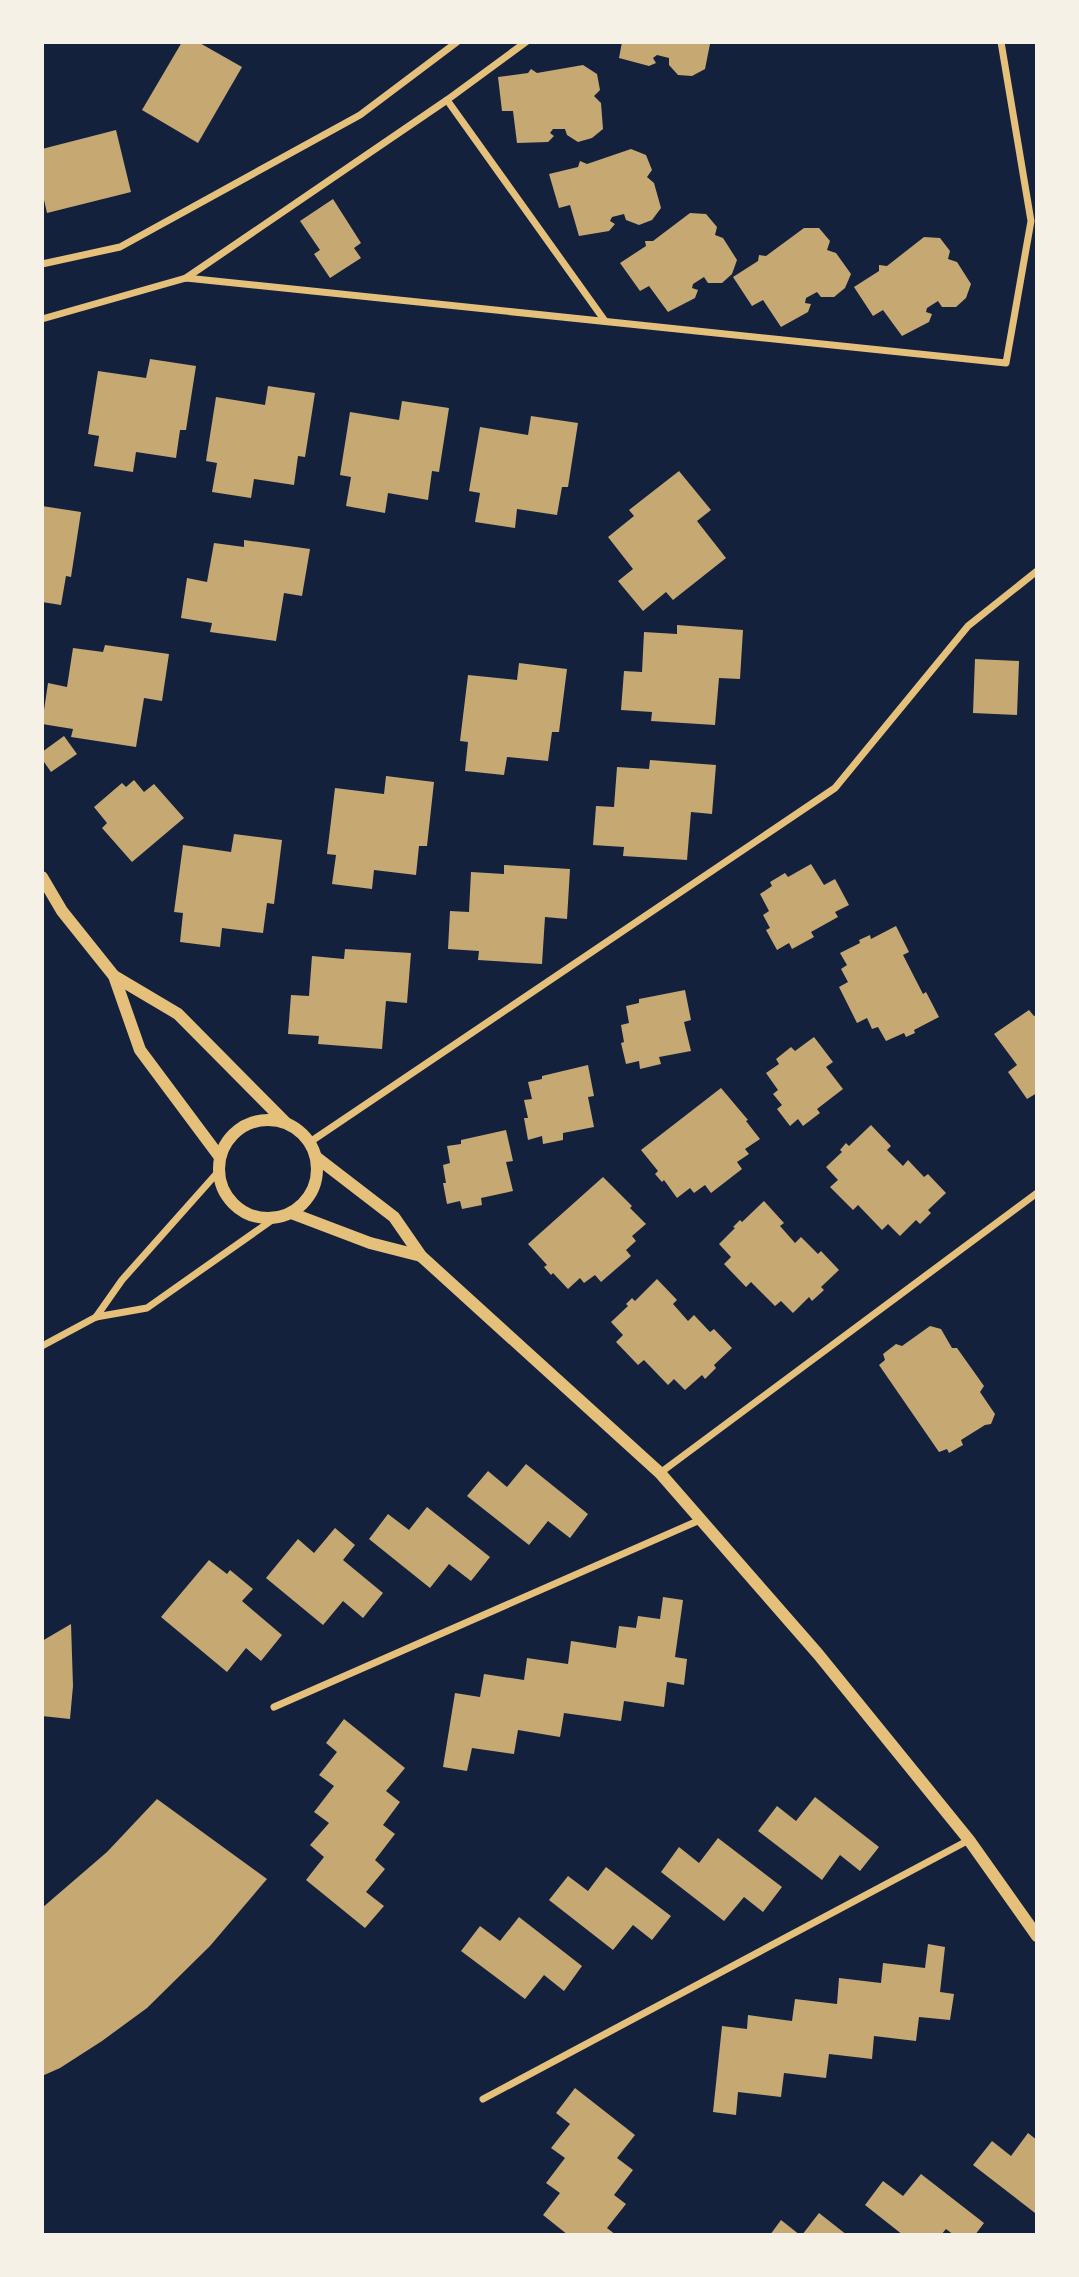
<svg xmlns="http://www.w3.org/2000/svg" width="1079" height="2277" viewBox="0 0 1079 2277" font-family="Overpass,sans-serif">
	<style>
		.building { fill: #c6a872 }
		.lines { fill: none; stroke-linecap: round; stroke-linejoin: round }
		.minor { stroke: #e5c07b; stroke-width: 7 }
		.tertiary { stroke: #e5c07b; stroke-width: 12 }
	</style>
	<rect width="100%" height="100%" fill="#14213d"/>
	<g class="building">
		<path d="M182,42h16l44,25 -44,76 -56,-33z"/>
		<path d="M622,42h87l1,2 -5,25 -13,7 -14,-1 -9,-10v-7l-12,-3 -4,3 3,5 -7,3 -30,-8z"/>
		<path d="M583,65l14,9 3,16 -6,6 7,7 2,26 -11,9 -14,4 -11,-7 -2,-6h-12l-3,4 4,3 -6,6 -31,1 -4,-32h-11l-4,-34 30,-4 3,-4 6,4z"/>
		<path d="M116,130l15,62 -84,21 -5,-22v-42z"/>
		<path d="M631,149l15,6 6,15 -5,7 7,6 7,25 -9,12 -13,5 -13,-5 -2,-6 -12,3 -2,4 5,3 -6,7 -30,5 -9,-31 -11,3 -10,-34 29,-7 2,-6 7,3z"/>
		<path d="M333,199l28,44 -7,5 7,10 -31,20 -16,-24 6,-4 -20,-29z"/>
		<path d="M690,213l16,1 11,13 -2,8 8,3 14,22 -5,14 -10,9h-14l-4,-6 -11,7 -1,4 6,2 -3,8 -27,14 -19,-26 -9,5 -20,-28 26,-17 -1,-5h8z"/>
		<path d="M804,228h15l11,13 -3,9 9,3 15,21 -6,14 -11,9h-13l-4,-5 -11,6 -1,5 6,1 -3,8 -27,15 -18,-27 -11,6 -19,-29 25,-16 1,-6 7,1z"/>
		<path d="M924,237l16,1 10,13 -2,8 9,3 14,22 -5,14 -10,9h-14l-4,-6 -11,7 -1,4 6,2 -3,8 -27,14 -19,-26 -10,6 -19,-29 25,-16v-6l8,1z"/>
		<path d="M150,359l46,7 -10,64h-6l-4,28 -40,-6 -3,20 -39,-6 5,-30 -11,-2 10,-63 48,7z"/>
		<path d="M268,386l47,7 -10,64 -7,-1 -4,29 -40,-6 -3,19 -39,-6 5,-29 -11,-2 10,-64 49,8z"/>
		<path d="M402,401l47,7 -10,64 -7,-1 -4,29 -40,-7 -3,20 -39,-7 5,-29 -11,-2 10,-63 49,8z"/>
		<path d="M531,416l47,7 -10,64h-6l-5,28 -40,-6 -2,19 -40,-6 5,-29 -11,-2 11,-64 48,8z"/>
		<path d="M679,471l32,39 -14,11 29,37 -53,42 -7,-8 -23,19 -25,-30 15,-12 -25,-32 26,-21 -5,-6z"/>
		<path d="M42,506l39,6 -10,65 -5,-1 -5,29 -19,-3z"/>
		<path d="M244,540l66,9 -8,47 -18,-3 -8,48 -66,-9 2,-9 -31,-5 6,-40 20,4 7,-39 30,4z"/>
		<path d="M677,625l66,5 -3,49 -21,-1 -4,47 -64,-4 1,-9 -31,-2 3,-39 18,1 2,-40 33,2z"/>
		<path d="M105,645l64,9 -7,47 -18,-3 -8,49 -65,-10 2,-8 -31,-5 6,-41 19,4 6,-39 30,4z"/>
		<path d="M975,659l44,2 -2,54 -44,-2z"/>
		<path d="M519,663l48,6 -8,63h-7l-4,29 -41,-4 -3,18 -39,-4 3,-29 -8,-1 8,-66 49,5z"/>
		<path d="M64,736l13,18 -26,18 -9,-13v-7z"/>
		<path d="M650,760l66,5 -4,49 -21,-2 -4,48 -64,-4 1,-9 -31,-2 3,-39 18,1 3,-40 32,2z"/>
		<path d="M386,776l48,6 -7,64h-8l-3,29 -42,-5 -2,19 -40,-5 4,-29 -9,-1 8,-66 49,6z"/>
		<path d="M134,780l10,12 10,-8 30,34 -52,44 -30,-34 5,-5 -13,-16 28,-24 4,4z"/>
		<path d="M234,834l48,6 -8,64 -7,-1 -4,30 -41,-5 -2,19 -40,-5 3,-29 -9,-1 9,-67 48,7z"/>
		<path d="M811,864l13,21 11,-6 14,26 -14,7 3,5 -27,15 3,5 -22,12 -3,-6 -12,7 -11,-20 4,-2 -7,-13 6,-4 -9,-17 12,-8 -2,-4 15,-9 3,4z"/>
		<path d="M504,865l66,4 -3,50 -22,-2 -3,47 -64,-4 1,-9 -31,-2 2,-38 19,1 2,-40 33,2z"/>
		<path d="M896,926l13,26 -6,3 20,39 3,-2 13,25 -25,13 1,3 -9,4 -2,-4 -18,8 -8,-14 -6,2 -5,-11 -10,5 -18,-36 9,-5 -7,-13 6,-4 -7,-12 20,-10 -1,-3 11,-5 1,4z"/>
		<path d="M345,949l66,4 -4,50 -21,-2 -4,48 -64,-5 1,-8 -31,-2 3,-39 18,1 3,-40 32,3z"/>
		<path d="M685,990l6,30 -7,2 7,29 -32,6 2,7 -21,5 -1,-8 -13,3 -5,-21 3,-1 -3,-17 8,-2 -3,-17 13,-3v-4z"/>
		<path d="M1029,1010l5,6 3,-1v78l-10,6 -19,-27 9,-7 -23,-31z"/>
		<path d="M814,1037l19,25 -7,5 17,22 -26,20 3,4 -17,13 -5,-7 -8,7 -13,-17 5,-4 -9,-11 5,-4 -12,-17 13,-9 -3,-5 15,-12 4,4z"/>
		<path d="M588,1065l6,31 -6,1 6,30 -31,6v7l-20,4 -1,-8 -14,4 -4,-22h4l-4,-18 8,-1 -4,-17 14,-3v-3z"/>
		<path d="M721,1088l27,32 -2,1 14,18 -15,10 4,5 -12,8 5,7 -31,24 -6,-8 -11,8 -4,-5 -13,10 -13,-18 -2,2 -7,-8 3,-3 -17,-21z"/>
		<path d="M871,1125l20,21 -4,4 16,16 5,-6 16,17 4,-3 18,19 -18,17 3,3 -11,11 -4,-4 -16,16 -12,-12 -6,6 -24,-25 -5,5 -23,-23 8,-7 -12,-13 16,-15 -2,-2 6,-7 3,3z"/>
		<path d="M506,1130l7,31 -7,1 7,29 -32,7 1,7 -20,4 -2,-8 -13,3 -4,-21h3l-3,-18 7,-2 -3,-17 14,-2v-4z"/>
		<path d="M603,1177l29,29 -2,2 16,16 -14,12 4,5 -10,9 5,6 -30,26 -6,-7 -11,8 -4,-5 -12,11 -15,-16 -2,2 -7,-8 3,-2 -19,-21z"/>
		<path d="M764,1201l20,22 -4,3 15,17 6,-6 17,17 3,-3 18,19 -18,17 3,3 -12,11 -3,-4 -16,16 -12,-12 -6,5 -24,-24 -5,5 -22,-23 7,-7 -12,-13 16,-16 -2,-1 7,-7 2,2z"/>
		<path d="M657,1279l20,21 -4,4 15,17 6,-6 16,17 4,-3 18,19 -18,17 2,3 -11,11 -3,-4 -17,15 -11,-11 -6,6 -24,-25 -6,5 -22,-23 7,-7 -12,-13 17,-16 -2,-2 6,-6 3,3z"/>
		<path d="M930,1326l11,3 11,19h5l27,38 -4,6 15,22 -4,10 -6,1 -24,15 2,5 -14,8 -2,-4 -8,3 -60,-87 6,-5 -2,-6 13,-10 6,2z"/>
		<path d="M526,1464l62,50 -18,24 -22,-17 -19,24 -62,-49 21,-25 19,16z"/>
		<path d="M427,1507l63,50 -19,24 -22,-17 -19,24 -61,-49 19,-25 21,16z"/>
		<path d="M335,1528l20,17 -12,15 40,33 -20,25 -20,-17 -20,24 -57,-47 32,-39 16,14z"/>
		<path d="M209,1560l18,14 3,-4 23,19 -11,12 40,34 -21,26 -15,-13 -19,24 -66,-55z"/>
		<path d="M663,1597l20,3 -8,57 12,2 -3,26 -17,-3 -3,25 -40,-6 -3,20 -57,-8 -4,24 -42,-7 -4,24 -42,-6 -5,23 -24,-4 12,-74 25,4 4,-23 40,6 3,-22 41,6 3,-23 45,7 3,-22 17,2 2,-12 22,3z"/>
		<path d="M71,1624l2,62 -3,33 -28,-3v-75z"/>
		<path d="M344,1719l61,49 -19,23 14,11 -17,23 12,9 -20,26 10,9 -19,23 18,14 -19,22 -59,-48 18,-23 -14,-12 19,-22 -15,-11 20,-26 -15,-11 18,-23 -11,-9z"/>
		<path d="M815,1797l64,50 -19,24 -20,-16 -18,25 -64,-49 19,-25 19,15z"/>
		<path d="M157,1799l110,80 -57,67 -63,62 -45,33 -42,27 -18,8v-168l65,-56z"/>
		<path d="M718,1838l64,49 -19,25 -19,-15 -20,24 -63,-49 18,-25 20,16z"/>
		<path d="M606,1867l65,49 -19,24 -19,-15 -20,25 -64,-50 19,-24 20,15z"/>
		<path d="M519,1917l63,49 -18,25 -20,-16 -19,24 -64,-48 19,-25 20,15z"/>
		<path d="M928,1944l17,3 -5,45 14,2 -4,26 -31,-3 -3,24 -42,-5 -2,23 -43,-5 -3,24 -42,-5 -3,24 -43,-5 -2,23 -23,-3 9,-86 25,3 1,-14 44,6 3,-22 42,5 2,-26 42,5 2,-20 42,5z"/>
		<path d="M575,2088l60,47 -18,23 16,12 -19,25 12,9 -19,24 9,7h-48l-25,-20 17,-22 -14,-10 19,-25 -14,-10 19,-24 -14,-11z"/>
		<path d="M1028,2133l9,7 -2,73 -62,-48 19,-24 19,15z"/>
		<path d="M921,2174l63,49 -9,12h-21l-8,-6 -5,6h-38l-38,-30 18,-24 20,15z"/>
		<path d="M819,2213l28,22h-45z"/>
		<path d="M781,2220l19,15h-30z"/>
	</g>
	<g class="lines">
		<g class="minor">
			<path d="M447,100l158,221"/>
			<path d="M42,264l78,-17 240,-132 97,-73"/>
			<path d="M186,278l261,-178 79,-58"/>
			<path d="M42,319l144,-41 820,85 25,-142 -30,-179"/>
			<path d="M310,1142l525,-354 133,-162 69,-55"/>
			<path d="M96,1317l26,-37 96,-108"/>
			<path d="M42,1346l54,-29 51,-9 128,-90"/>
			<path d="M660,1473l377,-280"/>
			<path d="M274,1707l426,-187"/>
			<path d="M483,2099l486,-259"/>
		</g>
		<g class="tertiary">
			<path d="M42,877l20,34 52,65 26,74 79,106"/>
			<path d="M114,976l64,38 107,108"/>
			<circle cx="268" cy="1169" r="49"/>
			<path d="M316,1157l78,60 27,39 239,217 158,181 151,186 68,96"/>
			<path d="M291,1213l79,30 51,13"/>
		</g>
	</g>
	<rect width="1079" height="2277" fill="none" stroke="#f6f1e7" stroke-width="88"/>
</svg>
